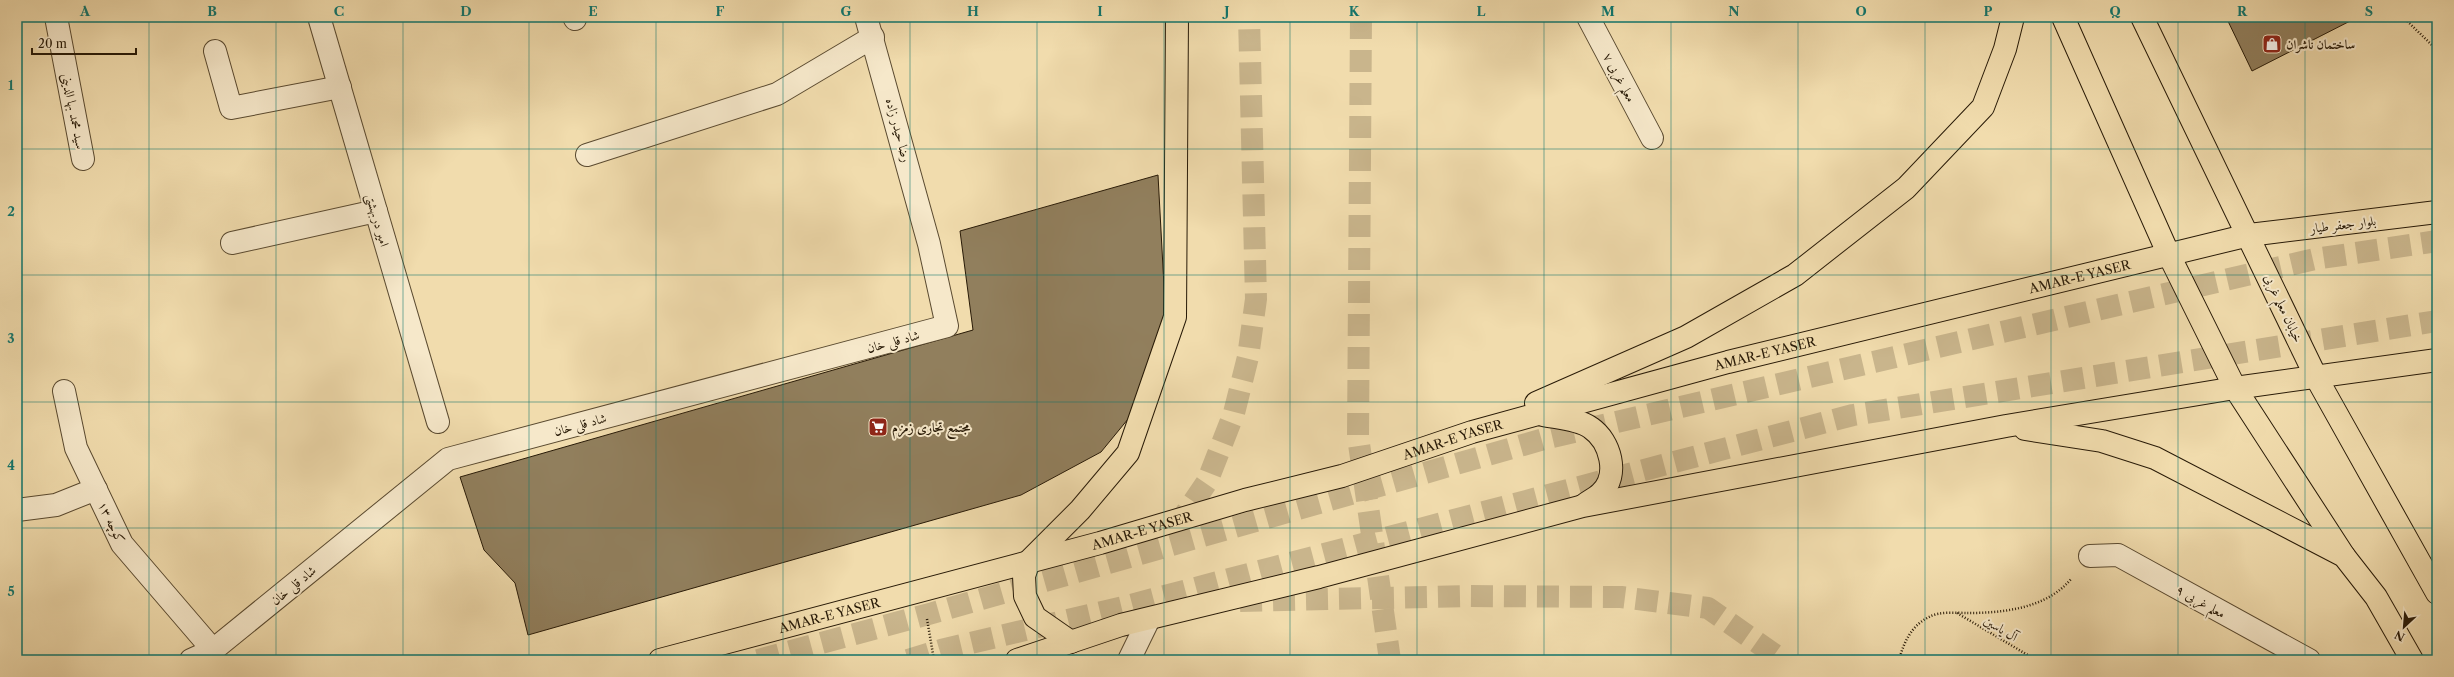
<svg xmlns="http://www.w3.org/2000/svg" width="2454" height="677" viewBox="0 0 2454 677" font-family="'Libre Caslon Text',Amiri,serif">
	<style>
		.building { fill: #917f5d; stroke: #281a07 }
		.lines { fill: none; stroke-linecap: round; stroke-linejoin: round }
		.major-tunnel { stroke: #c9b58c; stroke-width: 22; stroke-dasharray: 22 11; stroke-linecap: butt }
		.minor-casing { stroke: #5a4a30; stroke-width: 24 }
		.major-casing { stroke: #281a07; stroke-width: 24 }
		.path { stroke: #281a07; stroke-width: 2.5; stroke-dasharray: 1 2; stroke-linecap: butt }
		.minor { stroke: #f6e8ca; stroke-width: 22 }
		.major { stroke: #f1dcad; stroke-width: 22 }
		.grid { fill: none; stroke: #0f766e; stroke-width: 1; stroke-opacity: 0.55 }
		.labels { text-anchor: middle; dominant-baseline: central; stroke-width: 4; stroke-linejoin: round; paint-order: stroke }
		.poi-label { font-size: 13px; font-weight: bold; fill: #281a07; stroke: #f6e8ca; text-anchor: start }
		.street-label { font-size: 13px; fill: #281a07; stroke: #f6e8ca }
		.neatline { fill: none; stroke: #0f766e; stroke-width: 1.5 }
		.grid-label { font-size: 13px; text-anchor: middle; font-weight: bold; fill: #0f766e }
	</style>
	<rect width="100%" height="100%" fill="#f1dcad"/>
	<filter id="stains"><feTurbulence type="fractalNoise" baseFrequency=".005" numOctaves="4"/><feColorMatrix values="0 0 0 0 .2 0 0 0 0 .09 0 0 0 0 .02 0 0 0 .5 -.17"/></filter>
	<radialGradient id="worn" r=".72"><stop offset=".6" stop-color="#630" stop-opacity="0"/><stop offset="1" stop-color="#630" stop-opacity=".3"/></radialGradient>
	<g class="building">
		<path d="M2226,17h132l-106,54z"/>
		<path d="M1158,175l8,148 -24,79 -41,50 -80,43 -493,140 -13,-52 -31,-33 -24,-73 513,-147 -13,-99z"/>
	</g>
	<g class="lines">
		<g class="major-tunnel">
			<path d="M1361,17l-3,420 32,223"/>
			<path d="M1175,529l32,-47 27,-69 14,-56 8,-58 -7,-282"/>
			<path d="M1240,601l230,-5 151,1 87,11 70,49 2,3"/>
			<path d="M758,660l171,-46 615,-175 771,-180 122,-18"/>
			<path d="M908,660l33,-10 182,-43 730,-192 584,-94"/>
		</g>
		<g class="minor-casing">
			<g id="minor">
				<path d="M56,17l27,142"/>
				<path d="M319,17l119,405"/>
				<path d="M574,17l1,2"/>
				<path d="M1588,17l64,121"/>
				<path d="M215,51l16,57 109,-21"/>
				<path d="M587,155l190,-61 96,-57"/>
				<path d="M232,243l144,-32"/>
				<path d="M64,391l12,57 46,96 91,106"/>
				<path d="M17,510l39,-5 40,-16"/>
				<path d="M2090,556l28,-1 191,105"/>
				<path d="M191,660l22,-10 235,-191 499,-133 -18,-82 -63,-227"/>
				<path d="M1129,660l20,-41"/>
			</g>
		</g>
		<g class="major-casing">
			<g id="major">
				<path d="M2063,17l105,236 67,135 109,168"/>
				<path d="M2142,17l174,360 121,216"/>
				<path d="M1536,403l150,-66 109,-62 111,-87 77,-81 22,-58 8,-32"/>
				<path d="M1543,415c15,3 36,4 48,13 19,13 29,47 10,65 -5,5 -12,8 -17,12"/>
				<path d="M2025,429l77,12 53,17 189,98 32,41 36,63"/>
				<path d="M1071,642l-36,-25 -10,-21 -1,-20 5,-15 51,-51 48,-57 47,-136 2,-300"/>
				<path id="s1" d="M660,660l440,-117 145,-43 97,-24 130,-44 256,-70 521,-127 188,-23"/>
				<path d="M1017,660l104,-35 198,-48 264,-71 423,-80 229,-38 202,-28"/>
			</g>
		</g>
		<g class="path">
			<path d="M2403,17l34,33"/>
			<path d="M1957,613l79,47"/>
			<path d="M927,619l7,41"/>
			<path d="M1899,660c5,-18 12,-34 30,-43 10,-6 28,-4 39,-4 36,0 79,-5 103,-34"/>
		</g>
		<use href="#minor" class="minor"/>
		<use href="#major" class="major"/>
	</g>
	<path class="grid" d="M149,17v643M276,17v643M403,17v643M529,17v643M656,17v643M783,17v643M910,17v643M1037,17v643M1164,17v643M1290,17v643M1417,17v643M1544,17v643M1671,17v643M1798,17v643M1925,17v643M2051,17v643M2178,17v643M2305,17v643M17,149h2420M17,275h2420M17,402h2420M17,528h2420"/>
	<defs>
		<g id="shop-square" transform="scale(1)"><rect x="-9" y="-9" width="18" height="18" rx="4" fill="#8f2418" stroke="#f6e8ca"/><path d="M-5-2.5h2.3a2.7 3.5 0 0 1 5.4 0H5L5.5 6h-11ZM-1.5-2.5h3a1.5 2.3 0 0 0-3 0Z" fill="#fff"/></g>
		<g id="supermarket-square" transform="scale(1)"><rect x="-9" y="-9" width="18" height="18" rx="4" fill="#8f2418" stroke="#f6e8ca"/><path d="M-6-5.5h2.5l.6 2H6L4.5 2H-2.5L-4.4-4H-6ZM-1.5 3.2a1.3 1.3 0 1 0 .1 0ZM3 3.2a1.3 1.3 0 1 0 .1 0Z" fill="#fff"/></g>
	</defs>
	<g fill-rule="evenodd">
		<use href="#shop-square" x="2272" y="44"/>
		<use href="#supermarket-square" x="878" y="427"/>
	</g>
	<g class="labels">
		<g class="poi-label">
			<text x="2286" y="44">ساختمان ناشران</text>
			<text x="892" y="427">مجتمع تجاری زمزم</text>
		</g>
		<g class="street-label">
			<text transform="translate(1620 77) rotate(62)">معلم غربی ۷</text>
			<text transform="translate(74 111) rotate(79)">سید محمد بها الدینی</text>
			<text transform="translate(899 130) rotate(75)">رضا حیدر زاده</text>
			<text transform="translate(378 220) rotate(74)">امیر دربهشتی</text>
			<text transform="translate(2343 224) rotate(-7)">بلوار جعفر طیار</text>
			<text stroke="none"><textPath href="#s1" startOffset="1471">AMAR-E YASER</textPath></text>
			<text transform="translate(2284 308) rotate(65)">خیابان معلم غربی</text>
			<text transform="translate(893 341) rotate(-15)">شاد قلی خان</text>
			<text stroke="none"><textPath href="#s1" startOffset="1147">AMAR-E YASER</textPath></text>
			<text transform="translate(580 424) rotate(-15)">شاد قلی خان</text>
			<text stroke="none"><textPath href="#s1" startOffset="823">AMAR-E YASER</textPath></text>
			<text transform="translate(112 522) rotate(64)">کوچه ۱۳</text>
			<text stroke="none"><textPath href="#s1" startOffset="499">AMAR-E YASER</textPath></text>
			<text transform="translate(293 585) rotate(-39)">شاد قلی خان</text>
			<text transform="translate(2201 601) rotate(29)">معلم غربی ۹</text>
			<text stroke="none"><textPath href="#s1" startOffset="175">AMAR-E YASER</textPath></text>
			<text transform="translate(2001 628) rotate(31)">آل یاسین</text>
		</g>
	</g>
	<rect width="2454" height="677" fill="none" stroke="#f1dcad" stroke-width="44"/>
	<g transform="translate(2404 627) rotate(206)" stroke="#f6e8ca" stroke-width="3" paint-order="stroke">
	<path d="M0-3L7 15L0 10L-7 15Z" fill="#281a07"/>
	<text y="-6" font-size="11" font-weight="bold" text-anchor="middle" fill="#281a07">N</text>
	</g>
	<path d="M32 48v6h104v-6" fill="none" stroke="#281a07" stroke-width="2"/>
	<text x="38" y="48" font-size="12" fill="#281a07" stroke="#f6e8ca" stroke-width="3" paint-order="stroke">20 m</text>
	<rect x="22" y="22" width="2410" height="633" class="neatline"/>
	<g class="grid-label">
		<text x="85" y="16">A</text>
		<text x="212" y="16">B</text>
		<text x="339" y="16">C</text>
		<text x="466" y="16">D</text>
		<text x="593" y="16">E</text>
		<text x="720" y="16">F</text>
		<text x="846" y="16">G</text>
		<text x="973" y="16">H</text>
		<text x="1100" y="16">I</text>
		<text x="1227" y="16">J</text>
		<text x="1354" y="16">K</text>
		<text x="1481" y="16">L</text>
		<text x="1608" y="16">M</text>
		<text x="1734" y="16">N</text>
		<text x="1861" y="16">O</text>
		<text x="1988" y="16">P</text>
		<text x="2115" y="16">Q</text>
		<text x="2242" y="16">R</text>
		<text x="2369" y="16">S</text>
		<text x="11" y="90">1</text>
		<text x="11" y="216">2</text>
		<text x="11" y="343">3</text>
		<text x="11" y="470">4</text>
		<text x="11" y="596">5</text>
	</g>
	<rect width="100%" height="100%" filter="url(#stains)"/>
	<rect width="100%" height="100%" fill="url(#worn)"/>
</svg>
